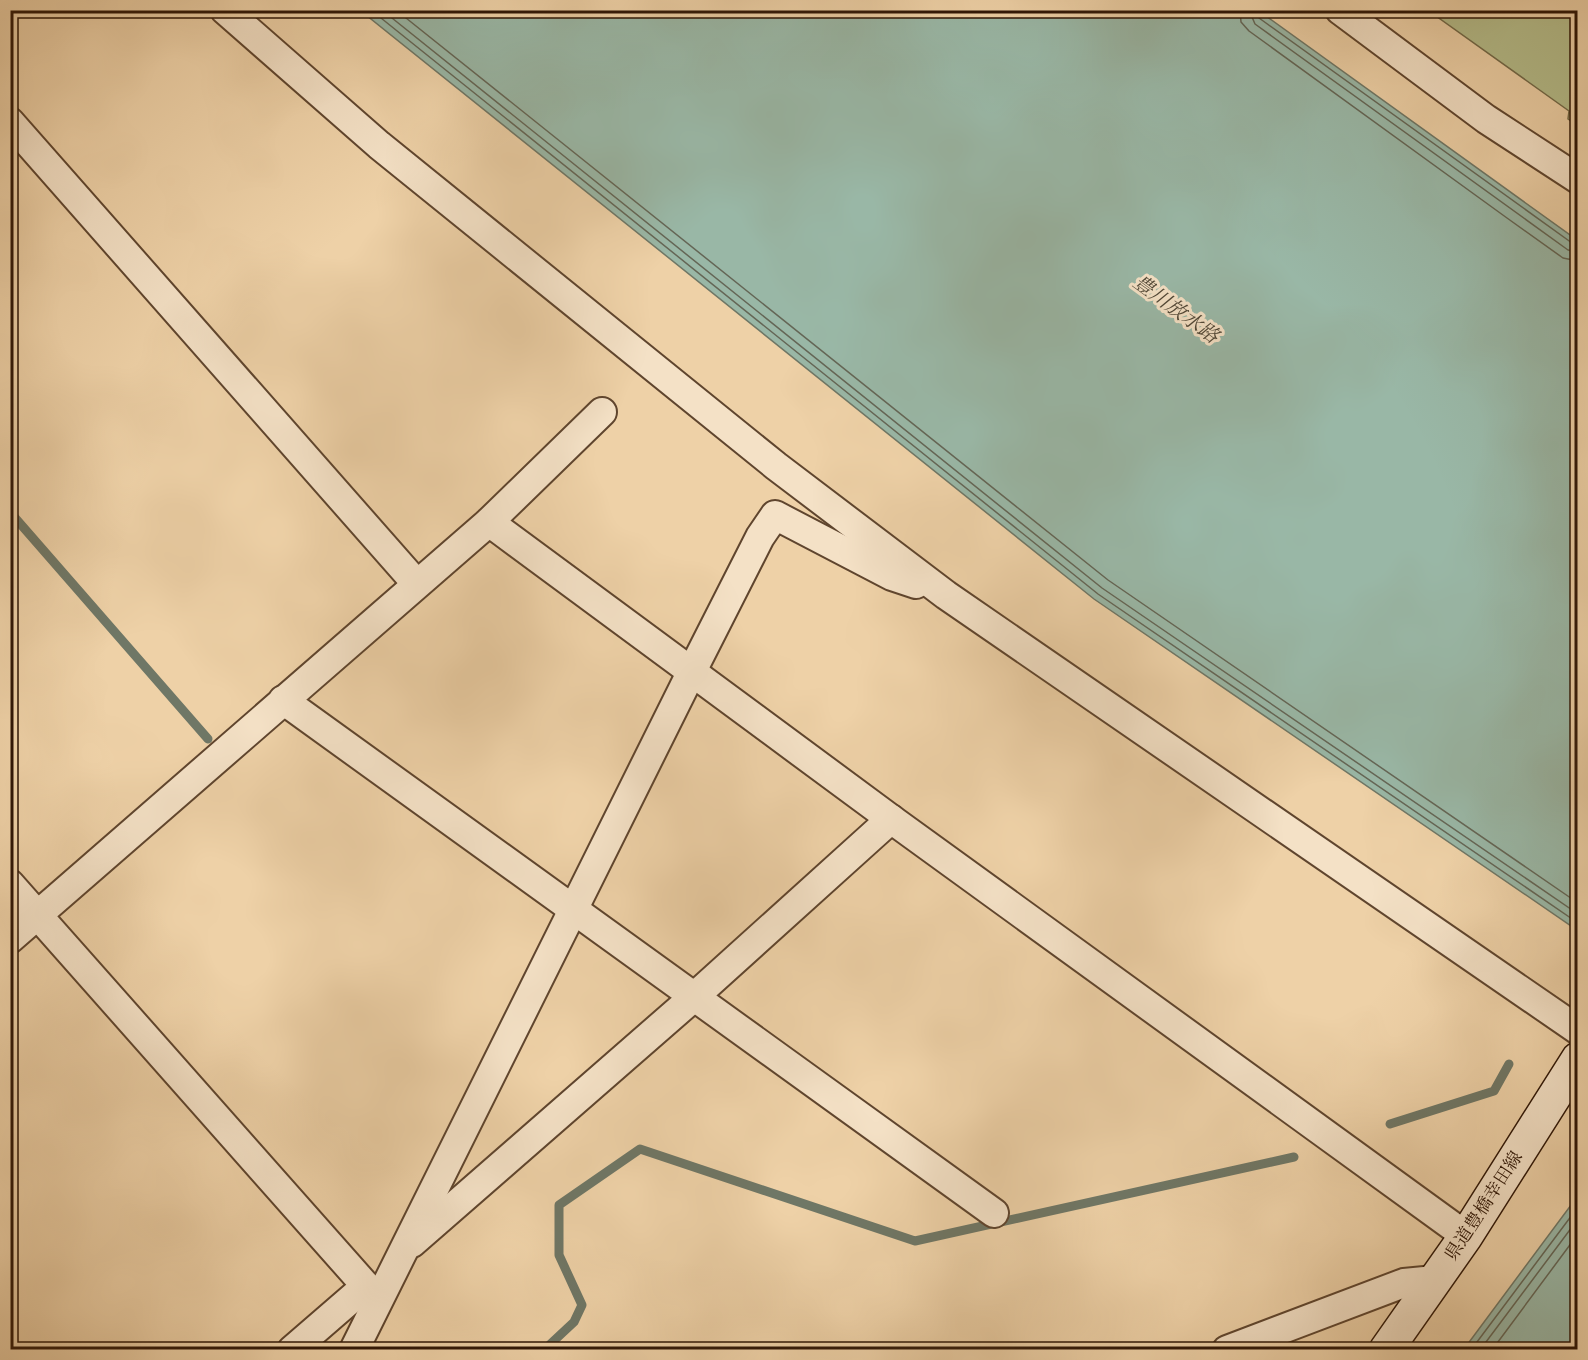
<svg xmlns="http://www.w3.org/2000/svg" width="1588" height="1360" viewBox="0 0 1588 1360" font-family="'IM FELL French Canon','Noto Serif JP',serif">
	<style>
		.green { fill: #b4bc8a; stroke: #726948; stroke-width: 1.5 }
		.water { fill: #99b7a6; stroke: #6f7766; stroke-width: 1.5 }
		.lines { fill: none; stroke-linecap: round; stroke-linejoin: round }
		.shore { stroke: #646656; stroke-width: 1.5 }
		.stream { stroke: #6f7766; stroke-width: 9 }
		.street-casing { stroke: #5f452e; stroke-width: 32 }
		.secondary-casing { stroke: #2f1606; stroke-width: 36 }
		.street { stroke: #f4e1c6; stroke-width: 28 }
		.secondary { stroke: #f4e1c6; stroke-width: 33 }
		.labels { text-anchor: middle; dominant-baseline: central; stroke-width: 6; stroke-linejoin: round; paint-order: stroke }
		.street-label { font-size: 18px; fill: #2f1606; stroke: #f4e1c6 }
		.water-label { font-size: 20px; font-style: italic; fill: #4f4636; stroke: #f4e1c6 }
	</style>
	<rect width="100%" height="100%" fill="#eed1a7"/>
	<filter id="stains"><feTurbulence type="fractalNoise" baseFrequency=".00333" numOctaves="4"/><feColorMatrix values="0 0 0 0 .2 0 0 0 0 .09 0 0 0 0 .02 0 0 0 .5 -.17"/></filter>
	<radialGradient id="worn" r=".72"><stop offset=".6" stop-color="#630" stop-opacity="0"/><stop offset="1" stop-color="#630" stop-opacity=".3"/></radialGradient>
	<path class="green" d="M1429,11h148v114l-9,-6 1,-8z"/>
	<g class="water">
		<path d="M361,11h898l318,229v690l-483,-331z"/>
		<path d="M1577,1197v152h-113z"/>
	</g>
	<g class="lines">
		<g class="shore">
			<path d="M371,10l727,584 480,329"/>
			<path d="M382,10l720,578 476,326"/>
			<path d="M396,10l712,570 470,323"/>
			<path d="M1240,10l1,12 8,9 258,187 56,40 15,3"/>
			<path d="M1249,10l6,14 313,226 10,2"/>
			<path d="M1256,10l3,8 313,225 6,1"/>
			<path d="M1471,1350l107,-143"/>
			<path d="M1480,1350l98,-131"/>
			<path d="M1492,1350l86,-116"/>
		</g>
		<g class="stream">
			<path d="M10,512l198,227"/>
			<path d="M1390,1124l104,-33 15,-27"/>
			<path d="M544,1350l30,-28 8,-17 -23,-50v-50l81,-56 275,92 379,-84"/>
		</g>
		<g class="street-casing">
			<g id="street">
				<path d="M225,10l154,135 397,321 170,129 632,435"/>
				<path d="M1340,10l146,109 92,60"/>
				<path d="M10,122l406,461"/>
				<path d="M489,522l402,297 575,417"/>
				<path d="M283,700l711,513"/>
				<path d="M10,884l356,402"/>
				<path d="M10,939l479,-417 113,-110"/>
				<path d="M412,1243l283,-247 196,-177"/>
				<path d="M292,1350l74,-64 12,14"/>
				<path d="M354,1350l337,-677 69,-136 15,-22 117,61 24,8"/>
				<path d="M1227,1350l177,-67 31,-3"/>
			</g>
		</g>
		<g class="secondary-casing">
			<path id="secondary" d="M1386,1350l80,-114 112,-177"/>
		</g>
		<use href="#street" class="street"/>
		<use href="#secondary" class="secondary"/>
	</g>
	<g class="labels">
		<g class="street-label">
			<text transform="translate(1484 1206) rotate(-57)">県道豊橋幸田線</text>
		</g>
		<g class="water-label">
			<text transform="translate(1176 309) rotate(36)">豊川放水路</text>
		</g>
	</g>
	<rect width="1588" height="1360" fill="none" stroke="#eed1a7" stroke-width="36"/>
	<rect x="12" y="12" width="1564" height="1336" fill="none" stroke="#2f1606" stroke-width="3"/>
	<rect x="18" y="18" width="1552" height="1324" fill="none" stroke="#2f1606" stroke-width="1.5"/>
	<rect width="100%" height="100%" filter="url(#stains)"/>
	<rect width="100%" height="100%" fill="url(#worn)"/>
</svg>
